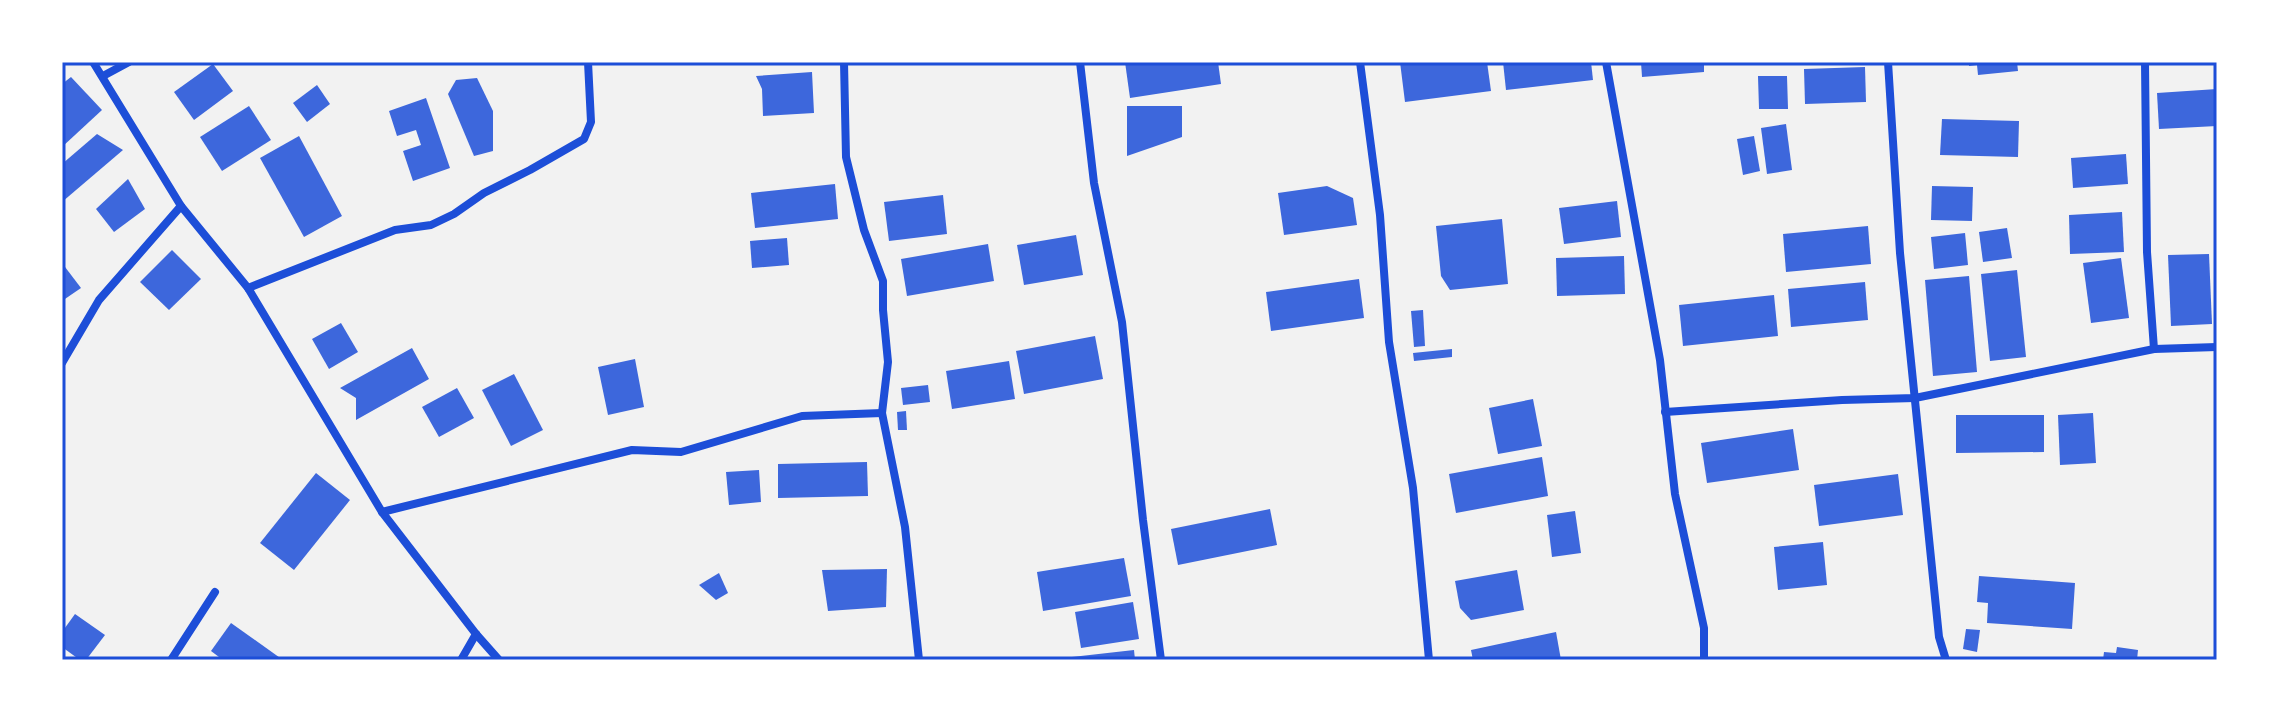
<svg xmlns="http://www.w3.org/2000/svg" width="2279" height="722" viewBox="0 0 2279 722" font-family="'IBM Plex Serif',serif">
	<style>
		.building { fill: #3d67dc }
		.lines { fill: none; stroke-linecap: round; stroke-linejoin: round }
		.minor { stroke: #1d4ed8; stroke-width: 8 }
		.neatline { fill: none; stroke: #1d4ed8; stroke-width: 3 }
	</style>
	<rect width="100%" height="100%" fill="#f2f2f2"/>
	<g class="building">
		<path d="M1125,62h93l3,22 -91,14z"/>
		<path d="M1400,62h87l4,29 -86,11z"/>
		<path d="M1503,62h88l2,18 -87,10z"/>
		<path d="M1641,62h63v10l-62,5z"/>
		<path d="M1969,62h48l1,9 -40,4 -1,-10 -8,1z"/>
		<path d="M213,64l20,27 -39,29 -20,-28z"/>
		<path d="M1865,67l1,35 -61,2 -1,-35z"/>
		<path d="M812,72l2,41 -51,3 -1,-27 -6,-13z"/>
		<path d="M1758,76h29l1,33h-29z"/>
		<path d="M71,77l31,33 -40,37v-63z"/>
		<path d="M477,78l16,33v40l-19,5 -26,-62 8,-14z"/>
		<path d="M317,85l13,19 -23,18 -14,-19z"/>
		<path d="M2217,89v37l-58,3 -2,-36z"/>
		<path d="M426,98l24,70 -37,13 -10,-30 18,-6 -5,-15 -19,6 -8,-25z"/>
		<path d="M249,106l22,34 -49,31 -22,-34z"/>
		<path d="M1127,106h55v31l-55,19z"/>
		<path d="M1942,119l77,2 -1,36 -78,-2z"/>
		<path d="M1786,124l6,46 -25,4 -6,-46z"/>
		<path d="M97,134l26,16 -61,52v-38z"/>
		<path d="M299,136l43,80 -38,21 -44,-79z"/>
		<path d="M1754,136l6,35 -17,4 -6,-36z"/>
		<path d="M2126,154l2,30 -55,4 -2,-30z"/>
		<path d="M128,179l17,30 -31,23 -18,-23z"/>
		<path d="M835,184l3,35 -83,9 -4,-35z"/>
		<path d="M1327,186l26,12 4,27 -73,10 -6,-42z"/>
		<path d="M1932,186l41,1 -1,34 -41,-1z"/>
		<path d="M943,195l4,39 -58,7 -5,-39z"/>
		<path d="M1617,201l4,36 -57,7 -5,-36z"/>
		<path d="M2122,212l2,40 -54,2 -1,-39z"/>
		<path d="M1502,219l6,65 -58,6 -9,-14 -5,-50z"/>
		<path d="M1868,226l3,38 -85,8 -3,-38z"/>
		<path d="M2007,228l5,30 -29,4 -4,-30z"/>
		<path d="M1965,233l3,32 -34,4 -3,-32z"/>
		<path d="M1076,235l7,40 -59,10 -7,-40z"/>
		<path d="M787,238l2,27 -37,3 -2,-27z"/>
		<path d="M988,244l6,37 -87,15 -6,-37z"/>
		<path d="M172,250l29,29 -32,31 -29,-28z"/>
		<path d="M2209,254l3,70 -41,2 -3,-71z"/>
		<path d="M1624,256l1,38 -68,2 -1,-38z"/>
		<path d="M2121,258l8,60 -38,5 -8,-60z"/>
		<path d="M62,263l19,25 -19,13z"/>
		<path d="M2017,270l9,87 -36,4 -9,-87z"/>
		<path d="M1969,276l8,96 -44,4 -8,-96z"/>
		<path d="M1359,279l5,39 -93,13 -5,-39z"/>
		<path d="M1865,282l3,38 -77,7 -3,-38z"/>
		<path d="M1774,295l4,41 -95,10 -4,-41z"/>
		<path d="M1423,310l2,36 -11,1 -3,-36z"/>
		<path d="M341,323l17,29 -29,17 -17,-30z"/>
		<path d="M1095,336l8,43 -79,15 -8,-43z"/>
		<path d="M412,348l17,31 -73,41v-22l-16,-10z"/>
		<path d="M1452,349v8l-38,4 -1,-8z"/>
		<path d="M635,359l9,48 -36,8 -10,-48z"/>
		<path d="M1009,361l6,38 -63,10 -6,-38z"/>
		<path d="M514,374l29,56 -32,16 -29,-56z"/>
		<path d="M928,385l2,17 -27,3 -2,-17z"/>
		<path d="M457,388l17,30 -35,19 -17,-30z"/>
		<path d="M1533,399l9,47 -44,8 -9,-46z"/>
		<path d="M906,411l1,19h-9l-1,-18z"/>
		<path d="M2093,413l3,50 -36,2 -2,-50z"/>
		<path d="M1956,415h88v37l-88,1z"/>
		<path d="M1793,429l6,41 -92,13 -6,-40z"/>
		<path d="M1542,457l6,39 -92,17 -7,-39z"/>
		<path d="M867,462l1,34 -90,2v-34z"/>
		<path d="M759,470l2,32 -32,3 -3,-33z"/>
		<path d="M316,473l34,27 -56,70 -34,-27z"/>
		<path d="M1898,474l5,41 -84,11 -5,-41z"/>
		<path d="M1270,509l7,36 -99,20 -7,-36z"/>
		<path d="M1575,511l6,42 -29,4 -5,-42z"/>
		<path d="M1823,542l4,43 -49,5 -4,-43z"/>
		<path d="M1124,558l7,38 -88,15 -6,-39z"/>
		<path d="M887,569l-1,38 -58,4 -6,-41z"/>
		<path d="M1517,570l7,40 -53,10 -11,-12 -5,-27z"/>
		<path d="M719,573l9,20 -12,7 -17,-15z"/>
		<path d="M1979,576l96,7 -3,46 -85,-6 1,-20 -11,-1z"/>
		<path d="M1133,602l6,37 -58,9 -6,-36z"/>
		<path d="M75,614l30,21 -19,25h-6l-18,-13v-15z"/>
		<path d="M231,623l52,37h-60l-12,-9z"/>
		<path d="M1966,629l14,1 -3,22 -14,-3z"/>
		<path d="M1556,632l5,28h-88l-2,-10z"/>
		<path d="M2117,647l21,3 -1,10h-34l1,-8 12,1z"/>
		<path d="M1134,650l1,10h-71l-1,-2z"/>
	</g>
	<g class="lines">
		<g class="minor">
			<path d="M93,62l88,144 67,82 134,224 94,122 23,26"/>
			<path d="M844,62l2,95 18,73 19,51v29l5,52 -6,51 23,114 14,133"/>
			<path d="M1080,62l14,121 28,139 21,198 18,140"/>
			<path d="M1360,62l20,153 9,127 24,146 16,172"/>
			<path d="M1606,62l54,298 15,134 29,134v32"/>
			<path d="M1888,62l12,191 39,384 7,23"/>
			<path d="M2145,62l2,190 7,97"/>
			<path d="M103,76l26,-14"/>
			<path d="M248,288l147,-58 36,-5 23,-11 30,-21 46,-23 54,-31 7,-17 -3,-60"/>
			<path d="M62,363l37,-63 82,-94"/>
			<path d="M1665,412l177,-12 73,-2 239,-49 63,-2"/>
			<path d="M382,512l250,-62 49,2 121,-36 80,-3"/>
			<path d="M171,660l44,-68"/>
			<path d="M461,660l15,-26"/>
		</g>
	</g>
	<rect width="2279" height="722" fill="none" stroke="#ffffff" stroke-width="128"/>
	<rect x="64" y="64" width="2151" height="594" class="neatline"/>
</svg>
